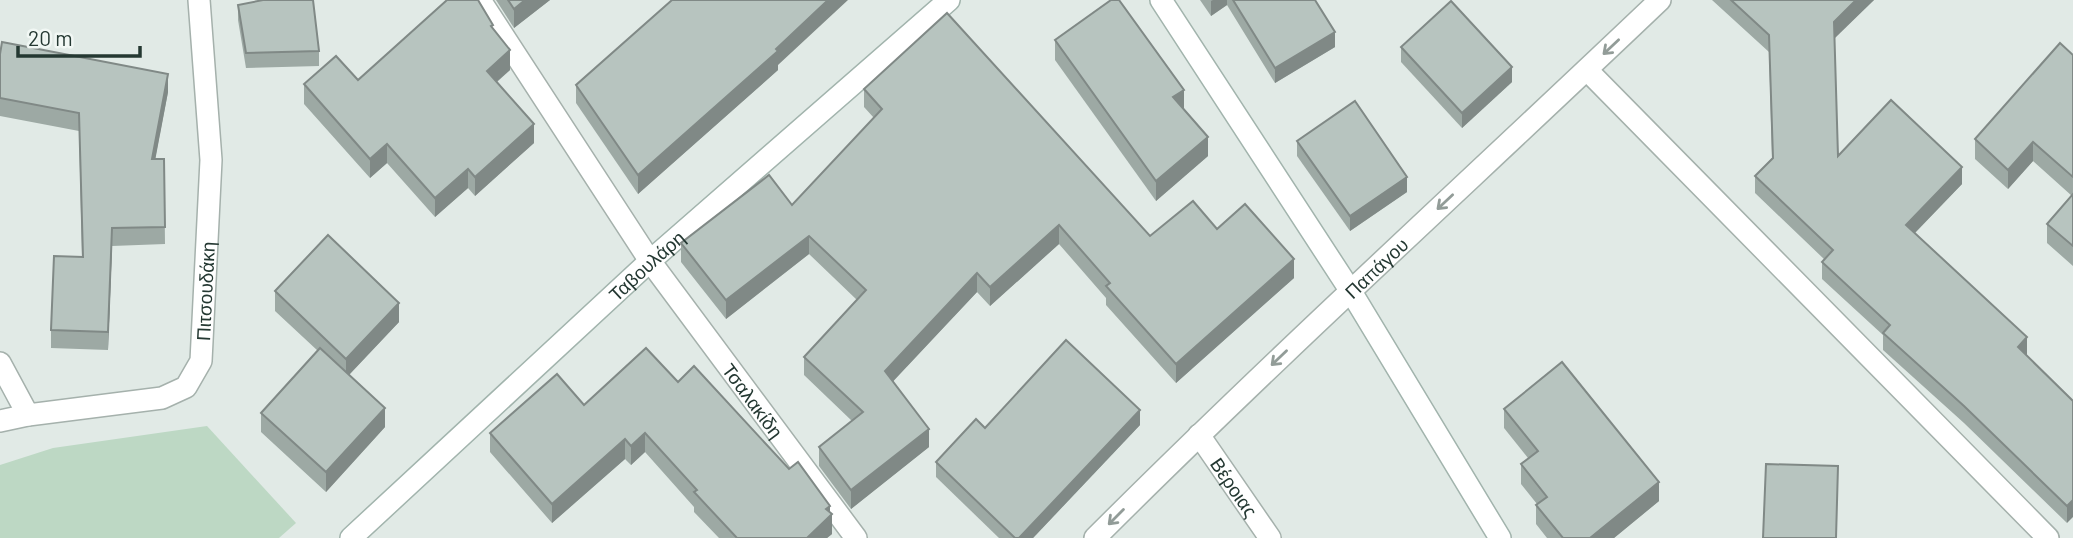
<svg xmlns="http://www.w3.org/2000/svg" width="2073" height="538" viewBox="0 0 2073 538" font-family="Barlow,sans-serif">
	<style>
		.green { fill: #bdd8c4 }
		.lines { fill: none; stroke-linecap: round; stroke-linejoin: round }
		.street-casing { stroke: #a5b1ac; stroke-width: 24 }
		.secondary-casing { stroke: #a2b4ad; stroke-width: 24 }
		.street { stroke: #fff; stroke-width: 21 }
		.secondary { stroke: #fff; stroke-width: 21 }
		.wall { fill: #9da9a4 }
		.shaded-wall { fill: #808986 }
		.building { fill: #b7c4bf; stroke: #808986; stroke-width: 2 }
		.oneway { stroke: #929c98 }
		.labels { text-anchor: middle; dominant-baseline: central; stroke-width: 6; stroke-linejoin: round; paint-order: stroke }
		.street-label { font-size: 19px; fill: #243832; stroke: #f1f7f4 }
	</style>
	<rect width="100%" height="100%" fill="#e1eae6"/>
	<path class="green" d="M207,426l89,97 -17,15h-279v-73l53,-17z"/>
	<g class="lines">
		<g class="street-casing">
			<g id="street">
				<path id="s1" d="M480,0l170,261 206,277"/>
				<path d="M1587,70l461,468"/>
				<path d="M0,363l28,52"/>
				<path id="s2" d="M0,421l28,-6 134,-17 24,-11 15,-26 10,-201 -12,-160"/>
				<path id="s3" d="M1199,435l71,103"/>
				<path id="s4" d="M1095,538c184,-184 377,-359 565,-538"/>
			</g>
		</g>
		<g class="secondary-casing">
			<g id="secondary">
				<path d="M1161,0l189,290 150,248"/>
				<path id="s5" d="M351,538l299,-277 299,-261"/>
			</g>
		</g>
		<use href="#street" class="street"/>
		<use href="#secondary" class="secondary"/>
	</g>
	<g class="wall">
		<path d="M496,0h54l-36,28z"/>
		<path d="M1200,0h115l20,47 -60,36 -48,-78 -16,11z"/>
		<path d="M1712,0h162l-40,38 4,118 124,28 -47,49 112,122h-1l47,46 -6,122 -103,-100 -81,-73v-15l-61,-56v-17l3,-2 -70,-67v-17l17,-18 -3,-106z"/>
		<path d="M238,5l81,46v15l-73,2 -8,-48z"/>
		<path d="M493,29l17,41 -13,12 37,61 -59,53 -7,-8 -33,29 -48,-54 -17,15 -66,-74v-20l54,-4z"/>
		<path d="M1055,40l129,69 24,47 -52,45 -101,-141z"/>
		<path d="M1401,47l111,35 -50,46 -61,-66z"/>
		<path d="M0,54l168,38 -13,67h9l1,85 -53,2 -4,104 -57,-2v-18l31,-73 -3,-126 -79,-15z"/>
		<path d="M2073,55v211l-26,-23v-19l25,-28 -39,-35 -25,28 -33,-30v-20z"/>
		<path d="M778,65v5l-140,124 -62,-91v-18z"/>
		<path d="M864,89l286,147 67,-7 77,49 -118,105 -70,-78v-7l-47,-54 -69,62 -13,-14 -84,89 36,66 -78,62 -32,-43v-19l33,-26 -48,-46v-18l53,-57 -48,-46 -83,65 -45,-57v-19l111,-38 82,-87 -10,-11z"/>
		<path d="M1297,141l110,51 -57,39 -53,-75z"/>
		<path d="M275,291l124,31 -50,53 36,52 -59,65 -65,-60v-19l57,-62 -43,-40z"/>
		<path d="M678,382l152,130 2,22 -5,4h-108l-25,-26v-5l-49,-55 -14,13 -6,-6 -73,64 -62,-71v-19l94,-28z"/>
		<path d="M1504,409l155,92 -45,37h-67l-11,-14v-19l1,-1 -16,-20v-20l7,-6 -24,-30z"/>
		<path d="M1140,425l-107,113h-34l-63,-61v-15l49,-34z"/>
	</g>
	<g class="shaded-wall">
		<path d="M525,0h25l-36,28v-19z"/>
		<path d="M828,0h20l-70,65v5l-140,124v-19z"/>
		<path d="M1213,0h14v5l-16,11v-15z"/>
		<path d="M1856,0h18l-40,39v-17z"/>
		<path d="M1335,32v15l-60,36v-15z"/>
		<path d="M510,50v20l-23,20v-19z"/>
		<path d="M1512,67v15l-50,46v-15z"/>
		<path d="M168,74v18l-16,85v-18z"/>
		<path d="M1184,90v19l-11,-12z"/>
		<path d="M534,124v19l-59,53v-19z"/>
		<path d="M1208,137v19l-52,45v-20z"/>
		<path d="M2033,142v19l-25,28v-19z"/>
		<path d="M387,144v19l-17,15v-19z"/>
		<path d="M1962,167v17l-56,58v-17z"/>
		<path d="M468,169v19l-33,29v-19z"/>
		<path d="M1407,177v15l-57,39v-15z"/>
		<path d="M1059,225v19l-69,62v-19z"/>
		<path d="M112,228v18l-4,104v-18z"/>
		<path d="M809,236v18l-83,65v-19z"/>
		<path d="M1294,259v19l-118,105v-19z"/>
		<path d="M977,273v19l-92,98v-19z"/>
		<path d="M399,303v19l-53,56v-19z"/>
		<path d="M2027,337v18l-9,9v-17z"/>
		<path d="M385,408v19l-59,65v-20z"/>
		<path d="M1140,410v15l-107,113h-14z"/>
		<path d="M929,429v18l-78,62v-19z"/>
		<path d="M645,433v19l-14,13v-19z"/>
		<path d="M625,439v20l-73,64v-19z"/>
		<path d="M1659,482v19l-45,37h-24z"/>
		<path d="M2073,500v17l-6,6v-17z"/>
		<path d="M830,506v10l2,-2v20l-5,4h-20l19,-29z"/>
	</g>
	<g class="building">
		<path d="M263,0h50l6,51 -73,2 -8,-48z"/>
		<path d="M447,0h31l15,25 -2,1 19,24 -23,21 47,53 -59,53 -7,-8 -33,29 -48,-54 -17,15 -66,-75 32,-28 22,24z"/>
		<path d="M508,0h17l-11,9z"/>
		<path d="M672,0h156l-52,49 2,2 -140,124 -62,-90z"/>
		<path d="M1111,0h8l65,90 -11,7 35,40 -52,44 -101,-141z"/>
		<path d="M1233,0h82l20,32 -60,36z"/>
		<path d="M1731,0h125l-22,22 4,134 53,-56 71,67 -56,58 121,112 -9,10 55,54v99l-6,6 -103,-100 -81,-73 7,-8 -68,-63 11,-12 -78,-74 18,-18 -4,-123z"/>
		<path d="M1451,1l61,66 -50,46 -61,-66z"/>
		<path d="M947,13l203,223 43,-35 24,28 28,-25 49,55 -118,105 -70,-78 4,-3 -51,-58 -69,62 -13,-14 -92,98 44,58 -78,61 -32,-43 44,-35 -59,-55 62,-67 -57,-54 -83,64 -45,-57 88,-68 23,30 90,-96 -18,-20z"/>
		<path d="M2,42l166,32 -16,85h12l1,68 -53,1 -4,104 -57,-2 3,-74 29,1 -4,-144 -79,-15v-44z"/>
		<path d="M2060,43l13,12v122l-40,-35 -25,28 -33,-31z"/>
		<path d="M1355,101l52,76 -57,39 -53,-75z"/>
		<path d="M2073,194v52l-26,-22z"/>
		<path d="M328,235l71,68 -53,56 -71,-68z"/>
		<path d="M1066,340l74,70 -121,128h-4l-79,-76 40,-43 9,9z"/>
		<path d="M320,348l65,60 -59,64 -65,-59z"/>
		<path d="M646,348l32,34 16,-16 95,103 9,-7 32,44 -4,3 6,5 -25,24h-70l-43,-46 3,-2 -52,-57 -14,13 -6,-7 -73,65 -62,-71 67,-59 27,31z"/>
		<path d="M1562,362l97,120 -69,56h-27l-27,-33 11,-8 -26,-33 17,-13 -34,-42z"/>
		<path d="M1766,464l72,2 -2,72h-73z"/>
	</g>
	<defs><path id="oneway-shaft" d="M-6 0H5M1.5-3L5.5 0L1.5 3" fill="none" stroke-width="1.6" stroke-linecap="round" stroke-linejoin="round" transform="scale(1.75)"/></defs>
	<g class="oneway">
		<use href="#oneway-shaft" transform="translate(1611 47) rotate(137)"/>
		<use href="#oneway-shaft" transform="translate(1445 202) rotate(137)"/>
		<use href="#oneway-shaft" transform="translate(1279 358) rotate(136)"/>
		<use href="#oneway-shaft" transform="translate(1116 517) rotate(135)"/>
	</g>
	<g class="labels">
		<g class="street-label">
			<text stroke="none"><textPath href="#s5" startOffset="402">Ταβουλάρη</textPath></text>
			<text stroke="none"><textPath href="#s4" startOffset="390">Παπάγου</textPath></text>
			<text stroke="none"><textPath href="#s2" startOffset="290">Πιτσουδάκη</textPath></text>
			<text stroke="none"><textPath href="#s1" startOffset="485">Τσαλακίδη</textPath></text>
			<text stroke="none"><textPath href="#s3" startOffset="63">Βέροιας</textPath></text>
		</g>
	</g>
	<path d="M18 46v10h122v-10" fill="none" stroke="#243832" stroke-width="3.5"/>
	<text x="28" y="46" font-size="21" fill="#243832" stroke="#f1f7f4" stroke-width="5" paint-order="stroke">20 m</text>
</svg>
